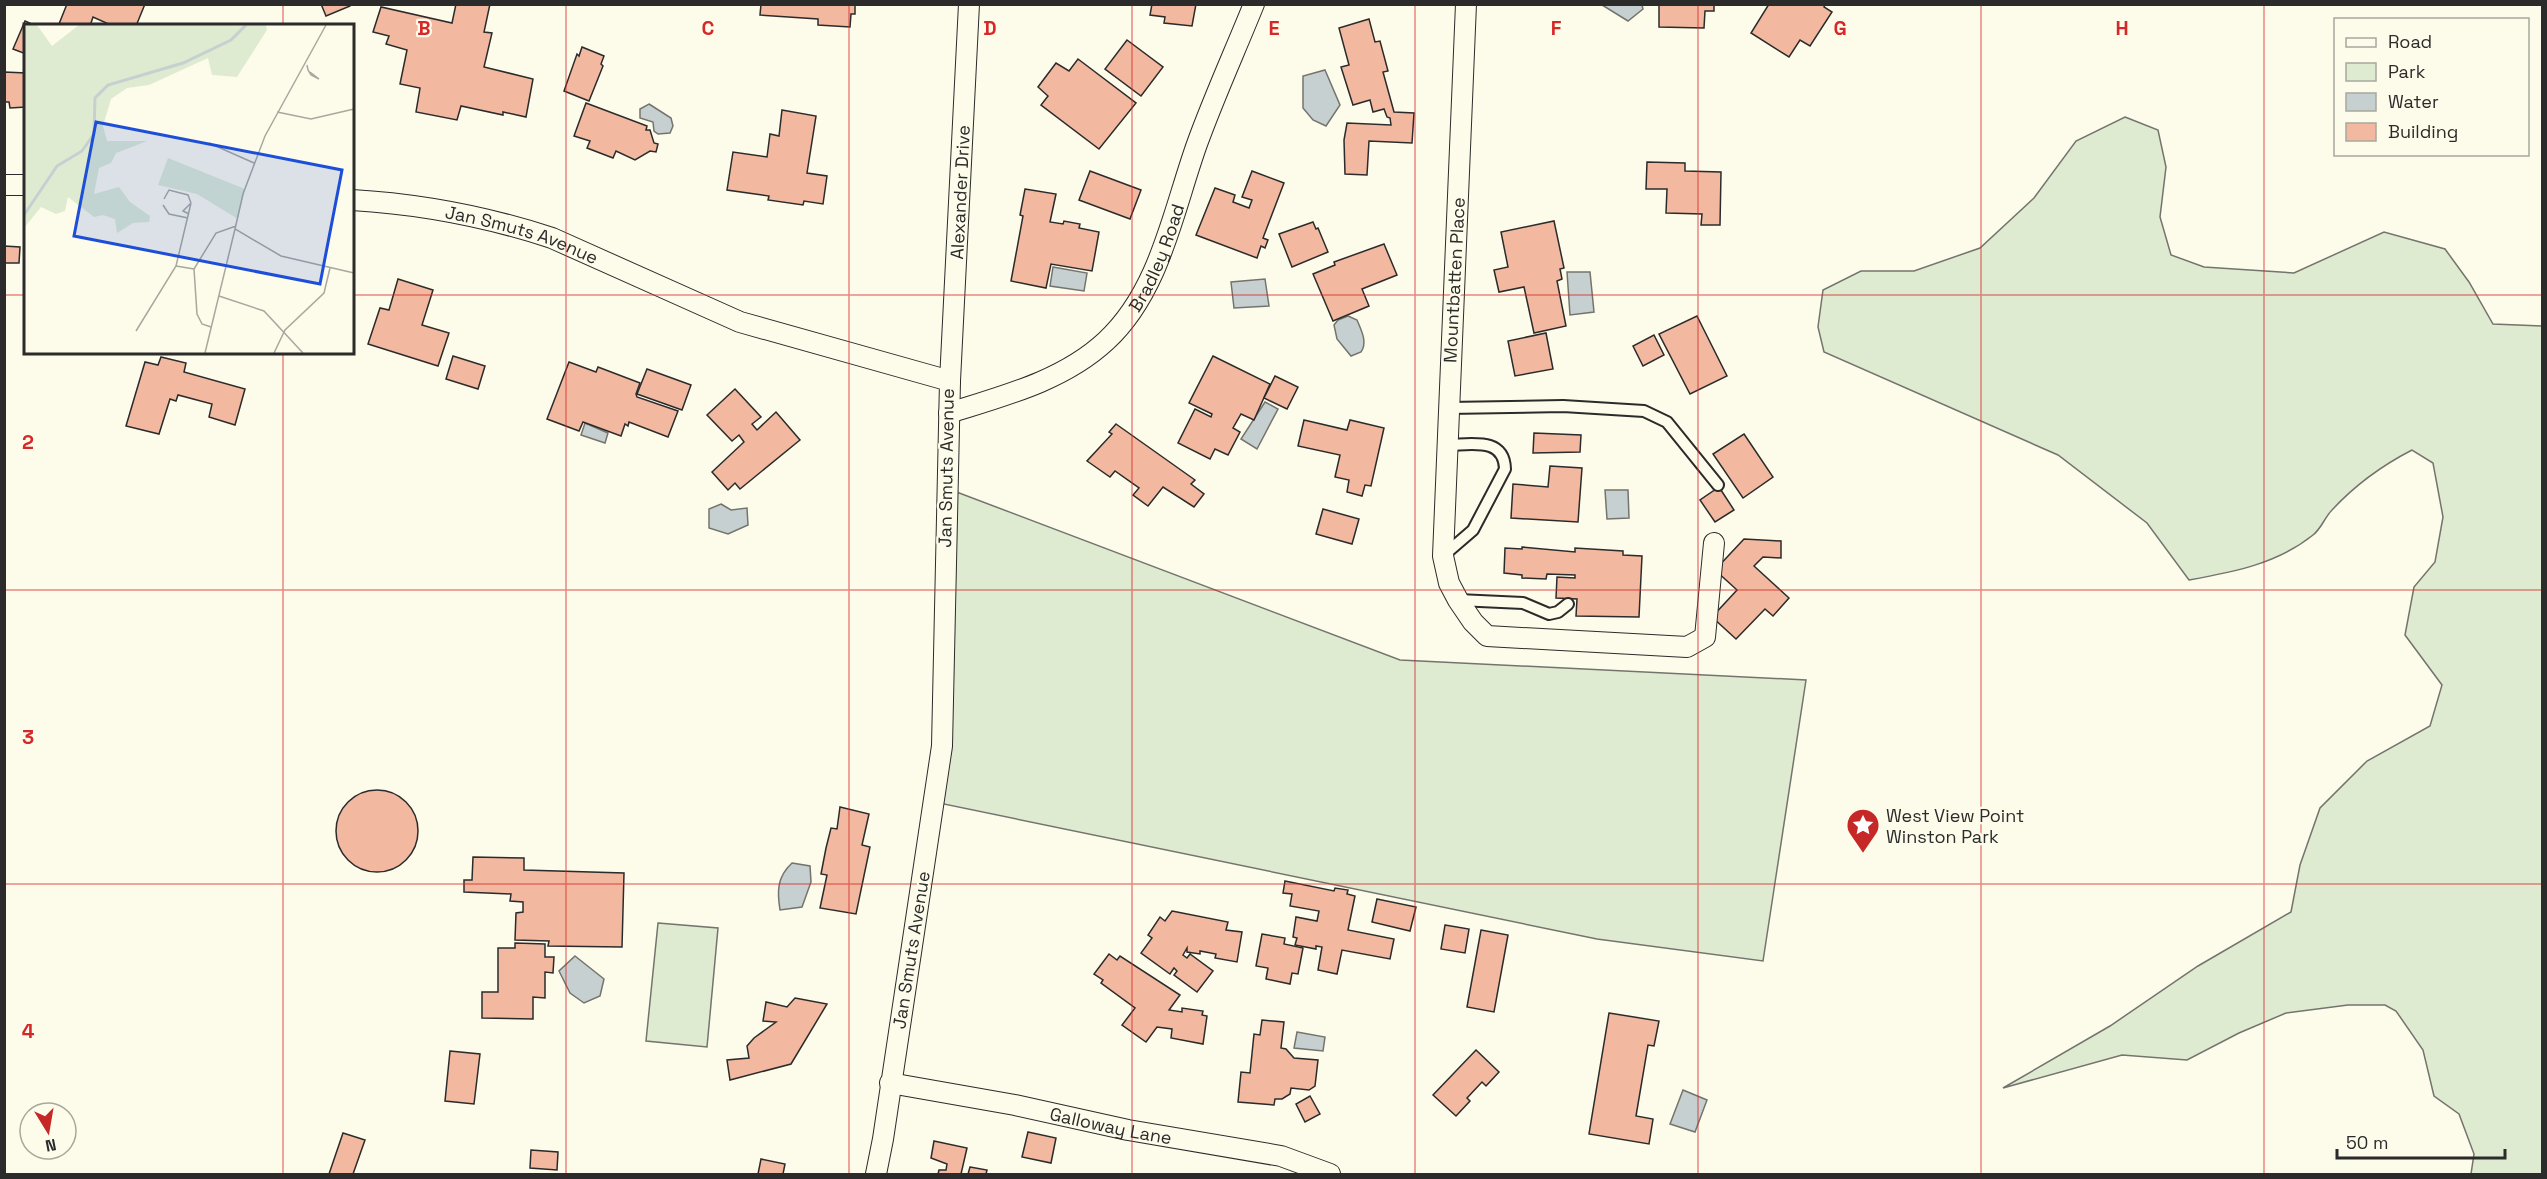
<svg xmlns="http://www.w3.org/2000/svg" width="2547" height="1179" viewBox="0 0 2547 1179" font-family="'Space Grotesk',sans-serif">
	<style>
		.green { fill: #deebd1; stroke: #74746e; stroke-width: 1.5 }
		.water { fill: #c7d0d0; stroke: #74746e; stroke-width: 1.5 }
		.building { fill: #f2b8a0; stroke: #2b2b2b; stroke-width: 1.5 }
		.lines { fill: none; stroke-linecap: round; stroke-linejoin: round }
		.service-casing { stroke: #2b2b2b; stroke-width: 14 }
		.minor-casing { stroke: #2b2b2b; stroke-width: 22 }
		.service { stroke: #fdfbea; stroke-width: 10 }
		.minor { stroke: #fdfbea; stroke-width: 20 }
		.grid { fill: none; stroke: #d62828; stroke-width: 1.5; stroke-opacity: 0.55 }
		.labels { text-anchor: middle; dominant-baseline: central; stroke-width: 4.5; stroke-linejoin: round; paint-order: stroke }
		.street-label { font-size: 18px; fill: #2b2b2b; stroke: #fdfbea }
		.poi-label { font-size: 18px; fill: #2b2b2b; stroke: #fdfbea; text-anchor: start }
		.inset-river { fill: none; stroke: #c7d0d0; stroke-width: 3 }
		.inset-road { fill: none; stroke: #a9a89e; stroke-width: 1.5 }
		.view { fill: #1d4ed8; fill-opacity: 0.15; stroke: #1d4ed8; stroke-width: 3 }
		.inset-edge { fill: none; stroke: #2b2b2b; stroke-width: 3 }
		.grid-label { font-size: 20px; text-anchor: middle; font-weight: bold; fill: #d62828; stroke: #fdfbea; stroke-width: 4.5; stroke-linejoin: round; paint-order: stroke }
	</style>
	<rect width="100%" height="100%" fill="#fdfbea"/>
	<g class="green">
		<path d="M2125,117l33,13 8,37 -6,50 11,38 33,12 90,6 90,-41 61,17 24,33 24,42 49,2v848h-71l3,-20 -15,-40 -25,-18 -11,-46 -27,-39 -11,-6h-37l-62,8 -47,20 -52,27 -65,-5 -119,33 107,-62 88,-60 93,-54 9,-47 20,-57 47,-47 63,-35 12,-41 -37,-50 9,-48 21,-25 8,-45 -10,-54 -21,-13c-29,15 -57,35 -80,60 -7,7 -11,19 -19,25 -36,29 -80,37 -124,45l-42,-57 -89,-68 -234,-103 -6,-25 5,-37 38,-19h53l66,-23 54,-50 42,-57z"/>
		<path d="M946,488l454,172 406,20 -43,281 -166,-22 -663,-137z"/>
		<path d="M658,923l60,5 -11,119 -61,-6z"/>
	</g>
	<g class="water">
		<path d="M1602,5h40l1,4 -15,12z"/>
		<path d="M1325,70l15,35 -14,21 -13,-6 -10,-12v-32z"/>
		<path d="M649,104l22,14 2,8 -3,7 -12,1 -4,-3 -1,-9 -13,-4v-9z"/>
		<path d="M1053,267l34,6 -3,18 -34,-5z"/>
		<path d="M1567,272h23l4,40 -24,3z"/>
		<path d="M1265,279l4,27 -35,2 -3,-26z"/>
		<path d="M1348,316l9,4c4,10 11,22 4,32l-10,4 -14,-17 -3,-14 4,-5z"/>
		<path d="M1265,402l13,7 -21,40 -16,-10z"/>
		<path d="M585,423l23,10 -3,10 -24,-8z"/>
		<path d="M1605,490h23l1,28 -22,1z"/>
		<path d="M721,504l10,6 16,-2 1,17 -20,9 -19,-6v-19z"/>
		<path d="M792,863l18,3 1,16 -9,25 -22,3c-3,-19 -3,-33 12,-47z"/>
		<path d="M575,956l29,23 -4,17 -16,7 -14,-10 -11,-22z"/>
		<path d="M1297,1032l28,5 -2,14 -29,-3z"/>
		<path d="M1683,1090l24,10 -12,32 -25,-8z"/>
	</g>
	<g class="building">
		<path d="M67,4h78l-9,22h-23l-20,-9 -3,9h-28l-3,-2z"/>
		<path d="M321,4h29v2l-24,10z"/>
		<path d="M456,4h34l-6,28 8,1 -8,34 49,12 -7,38 -23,-5v3l-42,-9 -4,14 -41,-8 4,-24 -20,-4 7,-34 -21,-6 3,-8 -16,-4 8,-25 71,16z"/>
		<path d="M761,4h94v10h-4l-1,13 -32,-2v-6l-58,-4z"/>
		<path d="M1152,4h44l-4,22 -28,-3 1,-6 -15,-2z"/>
		<path d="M1659,4h55v7h-9l-1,17 -45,-1z"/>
		<path d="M1769,4h56l-1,3 8,5 -22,34 -10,-6 -11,17 -38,-24z"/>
		<path d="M1369,19l6,23 5,-1 8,30 -5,1 11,40 20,1 -2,30 -43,-2 -2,34 -22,-1 -1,-34 3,-17 44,2 -1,-7 -3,-1 -3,-8 -11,3 -3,-12 -17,5 -12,-38 8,-2 -10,-37z"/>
		<path d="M25,21l11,5h-10v28l-13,-5z"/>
		<path d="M1127,40l36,27 -22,29 -36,-27z"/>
		<path d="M582,47l22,9 -3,8 2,2 -14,35 -25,-10 13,-37 2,2z"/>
		<path d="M1078,59l58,44 -37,46 -58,-44 7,-9 -10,-9 18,-24 13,8z"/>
		<path d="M4,72l22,1v34l-16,1 -1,-6h-5z"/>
		<path d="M586,103l61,23 -1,4h4l4,13 4,1 -2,8 -6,-1 -15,9 -19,-9 -3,7 -26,-10 3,-7 -16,-5z"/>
		<path d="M782,110l34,6 -9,57 20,3 -4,28 -19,-3 -1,4 -35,-5 1,-4 -42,-6 6,-38 34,5 3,-23 9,2z"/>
		<path d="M1647,162l38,1v8l36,1 -1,53h-19l1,-11 -36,-1 1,-24h-21z"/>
		<path d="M1090,171l51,19 -11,29 -51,-19z"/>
		<path d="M1252,171l32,12 -21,55 5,2 -3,8 -4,-2 -4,12 -61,-23 19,-47 20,7 -2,7 16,6 3,-8 -10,-3z"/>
		<path d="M1025,189l31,5 -6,28 13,2 1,-3 16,3 -1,4 20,4 -7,39 -41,-7 -5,24 -35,-7 12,-65 -3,-1z"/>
		<path d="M1554,221l10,47 -4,1 2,10 -5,2 9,45 -32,7 -10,-46 -25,5 -5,-22 14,-3 -7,-35z"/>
		<path d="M1313,222l3,7 2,-1 10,24 -36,15 -13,-33z"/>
		<path d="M1384,244l13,31 -35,14 7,17 -36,15 -20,-47 22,-9 -1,-3z"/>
		<path d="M4,246l16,1 -1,16h-15z"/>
		<path d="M398,279l35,11 -11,35 27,8 -11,33 -70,-22 12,-36 9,2z"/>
		<path d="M1697,316l30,60 -37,18 -31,-60z"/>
		<path d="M1546,333l7,36 -38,7 -7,-35z"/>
		<path d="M1654,335l10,20 -21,11 -10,-20z"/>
		<path d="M453,356l32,10 -7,23 -32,-10z"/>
		<path d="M1213,356l57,28 -16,36 -13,-6 -8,14 7,4 -12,23 -13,-6 -5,10 -32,-16 17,-34 16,8 1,-3 -23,-11z"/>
		<path d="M161,357l25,6 -2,9 61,17 -10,36 -26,-8 3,-13 -34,-9 -2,6 -6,-2 -11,35 -33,-8 19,-64 13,3z"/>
		<path d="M569,362l27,10 2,-5 42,16 -4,11 1,3 41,14 -10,26 -39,-15 -1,4 -3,-2 -4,12 -38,-14 -4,9 -32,-12z"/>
		<path d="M647,369l44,16 -9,25 -45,-16z"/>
		<path d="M1275,376l23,11 -11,22 -23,-11z"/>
		<path d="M735,389l26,28 -9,7 5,6 19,-18 24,28 -60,49 -5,-6 -7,7 -16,-18 32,-30 -5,-7 -7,6 -25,-26z"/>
		<path d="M1304,420l43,10 3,-10 34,8 -13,58 -6,-1 -3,11 -15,-4 2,-12 -14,-3 5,-22 -42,-9z"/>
		<path d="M1116,424l79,56 -4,4 13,10 -10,13 -31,-20 -15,19 -15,-11 6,-7 -24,-17 -5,6 -23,-16 25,-27 -3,-2z"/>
		<path d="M1534,433l47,2 -1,17 -47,1z"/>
		<path d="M1744,434l29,43 -30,21 -30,-44z"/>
		<path d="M1550,466l32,2 -4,54 -67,-4 2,-34 35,3z"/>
		<path d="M1719,487l15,23 -19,12 -15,-22z"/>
		<path d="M1323,509l36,10 -7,25 -36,-10z"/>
		<path d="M1744,539l37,2v17l-18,-1 -9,9 35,32 -16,18 -8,-7 -29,30 -24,-22 25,-27 -22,-20z"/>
		<path d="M1522,547l53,5v-4l48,3v4l19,1 -3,61 -63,-1 1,-17 -21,-1 1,-21 18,1v-3l-28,-1 -1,5 -24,-1v-3l-18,-2 1,-25 17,1z"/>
		<circle cx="377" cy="831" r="41"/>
		<path d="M840,807l29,7 -7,31 8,2 -14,67 -36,-6 7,-33 -6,-1 5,-26 5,-20 6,1z"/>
		<path d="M473,857l51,1v12l100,3 -2,74 -74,-1 1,-5 -34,-1 1,-27 7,-1v-10l-13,-1 1,-7 -47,-2v-12h8z"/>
		<path d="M1285,881l49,10 1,-3 13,2 -1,4 8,2 -7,34 46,9 -4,20 -48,-9 -5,24 -19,-4 4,-23 -6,-1v3l-21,-4 2,-7 -4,-1 3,-20 21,4 2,-10 -29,-5 2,-12 -9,-1z"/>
		<path d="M1377,899l39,8 -6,24 -38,-9z"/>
		<path d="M1172,911l56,11 -2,8 16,2 -5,30 -22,-4 1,-4 -16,-3v3l-13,-2v-4l-4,7 4,3 3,-4 23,17 -16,21 -23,-17 3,-4 -3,-3 -4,6 -29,-21 11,-15 -4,-3 12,-18 5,4z"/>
		<path d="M1445,925l24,4 -4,24 -24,-4z"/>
		<path d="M1481,930l27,5 -14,77 -27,-5z"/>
		<path d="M1262,934l23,4 -1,6 19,4 -5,26 -6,-1 -2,11 -24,-5 2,-11 -12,-2z"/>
		<path d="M515,943l30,1v13h9l-1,16 -8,-1v26l-12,-1v22l-51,-1v-26h16v-44h17z"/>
		<path d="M1109,954l8,6 3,-4 60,39 -11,15 13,2v-4l21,3 -1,4 5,1 -4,28 -32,-6 1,-9 -15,-2 -11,15 -24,-17 13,-17 -34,-25 2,-3 -9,-6z"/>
		<path d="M795,998l32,6 -36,60 -61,16 -3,-20 22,-2 -2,-12 7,-8 22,-16 -13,-1 3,-19 21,5z"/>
		<path d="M1609,1013l50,8 -5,25 -6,-1 -12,71 17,3 -4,25 -60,-10z"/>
		<path d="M1262,1020l22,2 -3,26 5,1 8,9 24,2 -3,26 -6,4 -18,-2 -1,6 -8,5h-7l-1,6 -36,-3 3,-30 9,1 4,-39 6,1z"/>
		<path d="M1476,1050l23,22 -13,14 -4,-4 -15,16 3,3 -14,15 -23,-21z"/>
		<path d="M450,1051l30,3 -6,50 -29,-3z"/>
		<path d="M1310,1096l10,18 -15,8 -9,-18z"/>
		<path d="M1028,1132l28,6 -5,25 -29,-6z"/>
		<path d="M343,1133l22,7 -12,34h-24z"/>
		<path d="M934,1141l33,7 -6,26h-23l1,-4h7l1,-6 -16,-6z"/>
		<path d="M531,1150l27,2 -1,18 -27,-2z"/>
		<path d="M761,1159l24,5 -2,10h-25z"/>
		<path d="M970,1167l17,3 -1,4h-18z"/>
	</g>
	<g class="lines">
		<g class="service-casing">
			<g id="service">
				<path d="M1448,408l115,-2 81,5 23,11 51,63"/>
				<path d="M1444,555l29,-25 32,-61c-1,-33 -35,-24 -59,-24"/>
				<path d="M1458,600l65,3 26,11 9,-2 10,-8"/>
			</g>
		</g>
		<g class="minor-casing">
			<g id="minor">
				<path d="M1466,4l-23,552 6,27 9,17 15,22 14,14 200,11 18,-10 9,-94"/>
				<path d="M4,185h22"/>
				<path id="s1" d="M352,200c68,4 136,17 200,38l188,84 210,59 -8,365 -59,393 -7,35"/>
				<path id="s2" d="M950,381l19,-377"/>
				<path id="s3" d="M949,413c54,-17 114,-32 157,-72 54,-50 67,-130 91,-197 17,-47 38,-93 57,-140"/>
				<path id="s4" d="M890,1083l125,22 113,25 153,26 49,18"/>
			</g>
		</g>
		<use href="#service" class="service"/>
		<use href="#minor" class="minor"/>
	</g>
	<path class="grid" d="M283,4v22M566,4v1170M849,4v1170M1132,4v1170M1415,4v1170M1698,4v1170M1981,4v1170M2264,4v1170M4,295h22M352,295h2190M283,352v822M4,590h2538M4,884h2538"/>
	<defs>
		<g id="sight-pin" transform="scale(1.725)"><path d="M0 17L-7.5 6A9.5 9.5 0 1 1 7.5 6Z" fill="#c62828" stroke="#fdfbea"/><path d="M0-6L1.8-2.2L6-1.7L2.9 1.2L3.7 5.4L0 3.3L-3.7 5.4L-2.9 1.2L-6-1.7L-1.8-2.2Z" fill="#fff"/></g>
	</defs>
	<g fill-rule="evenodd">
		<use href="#sight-pin" x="1863" y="825"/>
	</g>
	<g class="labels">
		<g class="street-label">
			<text stroke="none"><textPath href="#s2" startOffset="189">Alexander Drive</textPath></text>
			<text stroke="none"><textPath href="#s1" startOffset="174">Jan Smuts Avenue</textPath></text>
			<text stroke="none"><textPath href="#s3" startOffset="273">Bradley Road</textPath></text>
			<text transform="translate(1454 280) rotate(-87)">Mountbatten Place</text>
			<text transform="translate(946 468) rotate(-89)">Jan Smuts Avenue</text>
			<text transform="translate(911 950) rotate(-81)">Jan Smuts Avenue</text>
			<text stroke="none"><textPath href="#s4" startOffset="225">Galloway Lane</textPath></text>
		</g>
		<g class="poi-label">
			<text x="1886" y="815">West View Point<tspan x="1886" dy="21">Winston Park</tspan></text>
		</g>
	</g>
	<g transform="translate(24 24)">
		<rect width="330" height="330" fill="#fdfbea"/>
		<path d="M0,1h13l15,21 27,-21h187l1,5 -30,47 -25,-2 -4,-17 -59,27 -22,3 -16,11 -8,27 4,15h40l-31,12 -5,10 -12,5 -5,26 25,-7 11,15 20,14 -1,6 -16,1 -16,10 -2,-14 -12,-4 -9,2 -26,-20 -3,14 -9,3 -15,-7 -17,21zM144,134l77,31 -7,30 -41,-25 -39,-9z" fill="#deebd1"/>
		<path class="inset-river" d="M0,191l33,-49 25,-15 12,-17 1,-36 13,-13 75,-22 48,-23 15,-15"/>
		<path class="inset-road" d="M302,1l-61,111 -22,58 -8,35 46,27 73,17M283,41l1,5 3,5 8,4 -9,-7M253,88l34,7 43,-10M185,119l45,20M140,175l5,-9 19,5 3,8M139,181l6,9 19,4M165,190l-6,-3 8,-8M152,242l18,3M195,272l45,15 39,42M187,303l-9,-3 -5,-10 -3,-45 22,-36 20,-7M112,307l40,-65 15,-63M181,329l30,-124M250,329l11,-23 39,-37 6,-25"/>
		<path class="view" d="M72,98l246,48 -22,114 -246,-48z"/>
		<rect width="330" height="330" class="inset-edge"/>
	</g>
	<g class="grid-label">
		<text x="424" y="35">B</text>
		<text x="708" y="35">C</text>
		<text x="990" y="35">D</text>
		<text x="1274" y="35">E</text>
		<text x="1556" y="35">F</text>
		<text x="1840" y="35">G</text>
		<text x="2122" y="35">H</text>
		<text x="28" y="449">2</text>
		<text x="28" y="744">3</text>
		<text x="28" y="1038">4</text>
	</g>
	<rect width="2547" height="1179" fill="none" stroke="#2b2b2b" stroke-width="12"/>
	<rect x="2334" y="18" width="195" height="138" fill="#fdfbea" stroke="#a9a89e" stroke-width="1.5"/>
	<rect x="2346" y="38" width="30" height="9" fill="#fdfbea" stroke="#a9a89e" stroke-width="1.5"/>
	<text x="2388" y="48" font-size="18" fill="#2b2b2b">Road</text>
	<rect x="2346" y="63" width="30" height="18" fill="#deebd1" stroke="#a9a89e" stroke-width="1.5"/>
	<text x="2388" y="78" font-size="18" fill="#2b2b2b">Park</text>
	<rect x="2346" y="93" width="30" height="18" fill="#c7d0d0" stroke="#a9a89e" stroke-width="1.5"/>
	<text x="2388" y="108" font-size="18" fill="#2b2b2b">Water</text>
	<rect x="2346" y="123" width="30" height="18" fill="#f2b8a0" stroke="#a9a89e" stroke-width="1.5"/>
	<text x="2388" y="138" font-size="18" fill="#2b2b2b">Building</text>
	<g transform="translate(48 1131) rotate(169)"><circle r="28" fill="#fdfbea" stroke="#a9a89e" stroke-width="1.5"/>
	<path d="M0-4.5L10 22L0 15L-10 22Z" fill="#c62828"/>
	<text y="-9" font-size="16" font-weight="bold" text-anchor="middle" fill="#2b2b2b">N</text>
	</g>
	<path d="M2337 1149v9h168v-9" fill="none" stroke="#2b2b2b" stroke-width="3"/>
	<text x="2346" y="1149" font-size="18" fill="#2b2b2b" stroke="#fdfbea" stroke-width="4.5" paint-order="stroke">50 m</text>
</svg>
